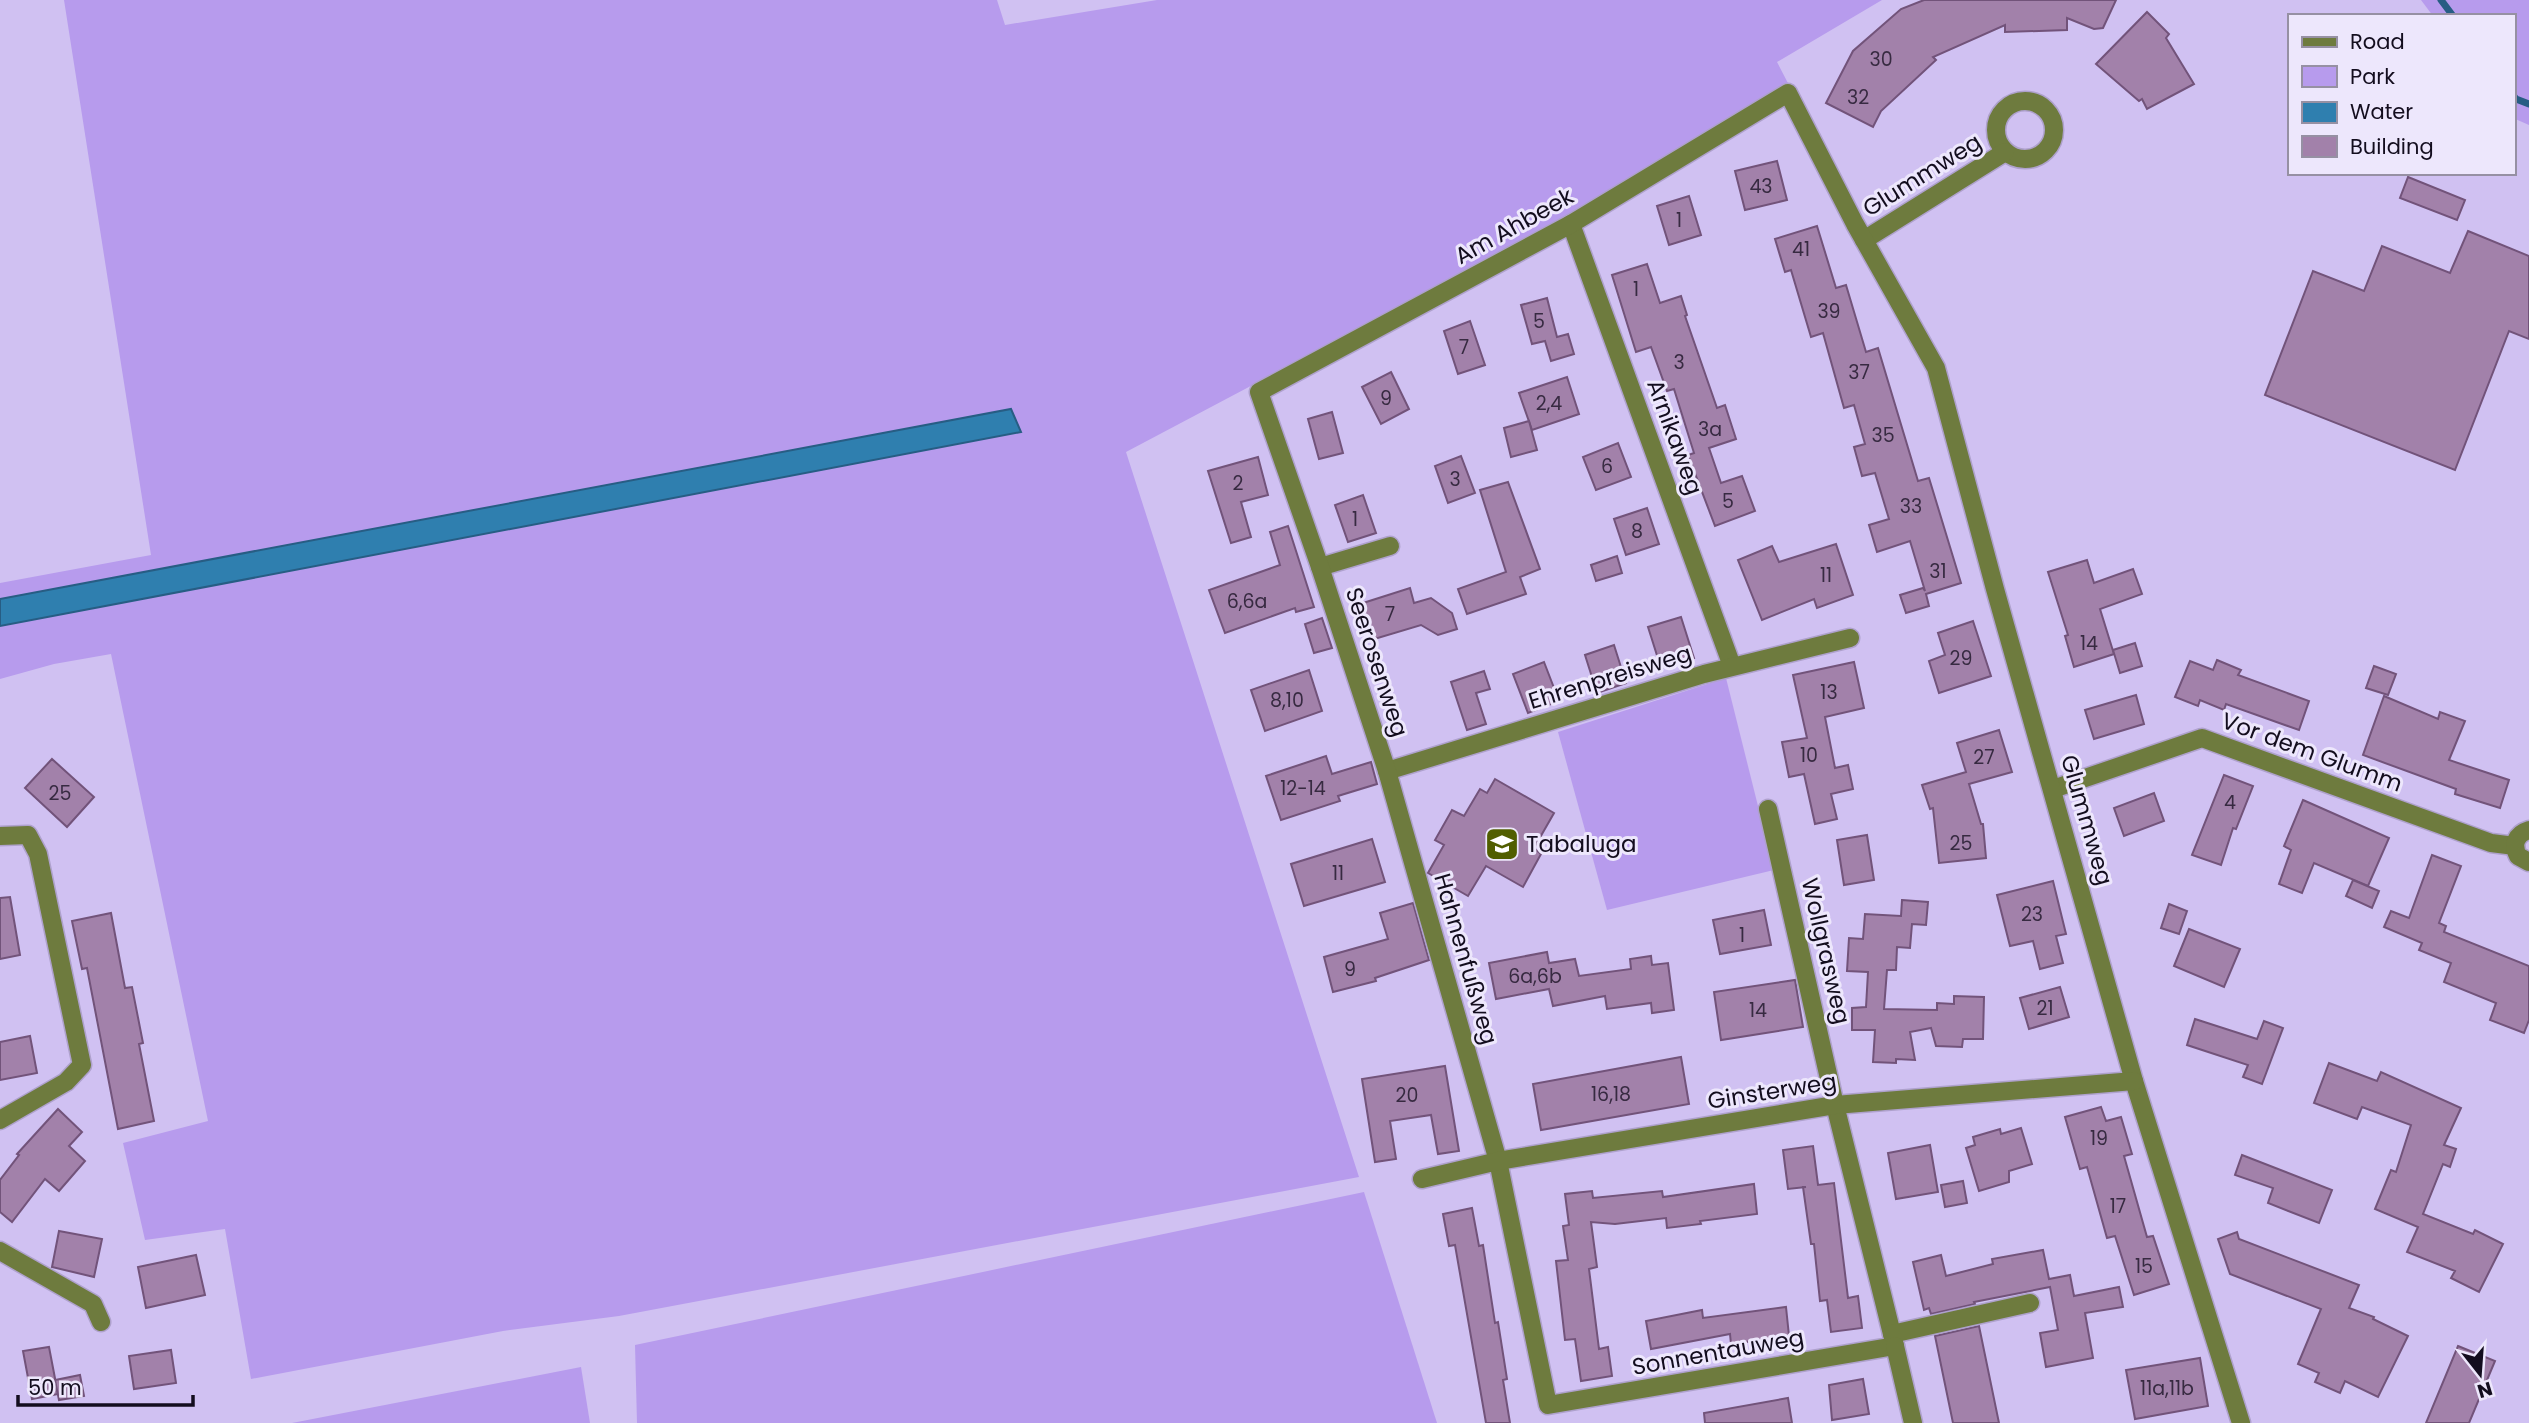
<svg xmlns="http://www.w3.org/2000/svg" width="2529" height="1423" viewBox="0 0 2529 1423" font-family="Poppins,sans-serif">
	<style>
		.green { fill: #b79bed }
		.water { fill: #2f7faf; stroke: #275d84; stroke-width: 2 }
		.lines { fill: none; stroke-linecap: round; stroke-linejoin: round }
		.stream { stroke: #275d84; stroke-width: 7 }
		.building { fill: #a281aa; stroke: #72537a; stroke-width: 2 }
		.minor-casing { stroke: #aea1cc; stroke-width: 21 }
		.minor { stroke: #6e7b3e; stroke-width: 18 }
		.labels { text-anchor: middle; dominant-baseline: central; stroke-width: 6; stroke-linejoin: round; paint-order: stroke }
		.number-label { font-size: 19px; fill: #372a41 }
		.street-label { font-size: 23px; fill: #130d1e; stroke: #ede7fc }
		.poi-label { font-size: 23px; fill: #130d1e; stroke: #ede7fc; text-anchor: start }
	</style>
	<rect width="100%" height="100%" fill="#d0c1f2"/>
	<g class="green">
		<path d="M64,0h933l8,25 152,-25h725l-105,62 13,25 -223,132 -441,233 233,725 -740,139 -116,15 -252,48 -26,-150 -80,11 -22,-97 85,-22 -97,-467 -57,10 -54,15v-53l1021,-194 -11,-23 -1010,190v-16l151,-28z"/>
		<path d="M2421,0h108v125l-16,-7v-102h-80z"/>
		<path d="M1726,678l48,192 -167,40 -49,-178z"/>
		<path d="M1364,1192l73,231h-800l-2,-78z"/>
		<path d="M581,1367l9,56h-298z"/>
	</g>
	<path class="water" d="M1011,409l10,23 -1021,194v-27z"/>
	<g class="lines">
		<g class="stream">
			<path d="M2441,0l12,16"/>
			<path d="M2513,95l3,4 13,5"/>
		</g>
	</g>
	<g class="building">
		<path d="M1924,0h192l-13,28 -9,1 -27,-11v12l-62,2v-7l-72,32 3,3 -55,51 -8,16 -47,-24 27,-52 48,-42z"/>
		<path d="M2147,12l22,22 -3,4 28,46 -47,25 -5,-10 -3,2 -43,-37z"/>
		<path d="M1777,161l10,39 -42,10 -10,-39z"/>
		<path d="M2408,177l57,23 -8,20 -57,-22z"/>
		<path d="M1689,196l12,39 -32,10 -12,-39z"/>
		<path d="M1817,226l19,62 10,-3 20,67 12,-4 40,133 11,-3 32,105 -35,11 3,12 -23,7 -6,-18 23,-7 2,3 -15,-50 -33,11 -8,-27 20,-6 -14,-46 -13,3 -8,-29 11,-3 -11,-39 -10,3 -21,-75 -12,4 -20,-67 -6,2 -10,-33z"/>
		<path d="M2468,231l61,25v83l-20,-8 -54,139 -190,-75 48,-124 51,20 18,-45 68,27z"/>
		<path d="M1647,264l13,39 21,-7 6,19 -2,1 32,92 8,-3 11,34 -27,9 12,35 21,-7 13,35 -40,15 -27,-71 6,-2 -20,-64 -7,2 -16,-44 -15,5 -24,-77z"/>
		<path d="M1547,298l10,39 11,-3 6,20 -23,7 -6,-20 -13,3 -11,-39z"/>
		<path d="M1470,321l15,44 -27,9 -14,-43z"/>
		<path d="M1391,372l18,37 -28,15 -19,-37z"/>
		<path d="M1567,377l12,37 -47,16 -13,-37z"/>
		<path d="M1332,412l11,41 -24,6 -11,-40z"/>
		<path d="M1529,421l8,29 -26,7 -7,-29z"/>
		<path d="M1618,443l13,34 -35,13 -13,-33z"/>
		<path d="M1461,456l14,37 -27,10 -13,-37z"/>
		<path d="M1258,457l10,38 -27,7 10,35 -20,6 -23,-72z"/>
		<path d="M1508,482l32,87 -20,8 6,17 -59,20 -9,-25 48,-17 -26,-82z"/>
		<path d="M1363,495l13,38 -28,9 -13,-37z"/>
		<path d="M1647,508l12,36 -33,11 -12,-36z"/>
		<path d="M1288,526l26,81 -18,5 -1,-4 -70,25 -16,-43 71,-25 -10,-33z"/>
		<path d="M1836,544l17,51 -36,13 -3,-9 -52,21 -24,-60 34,-14 7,16z"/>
		<path d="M1617,556l5,17 -26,8 -5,-16z"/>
		<path d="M2087,560l7,23 39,-14 9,25 -42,15 14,45 -40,13 -9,-31 3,-1 -20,-63z"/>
		<path d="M1410,588l4,15 17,-5 21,15 5,16 -19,6 -17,-10 -50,15 -11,-36z"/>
		<path d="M1681,617l13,41 -33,10 -13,-41z"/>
		<path d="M1322,618l10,30 -18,5 -9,-29z"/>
		<path d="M1973,621l18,55 -52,17 -10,-32 16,-6 -7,-22z"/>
		<path d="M2135,643l7,23 -22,7 -7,-23z"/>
		<path d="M1614,645l12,38 -29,10 -12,-38z"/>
		<path d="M2217,660l24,10 -3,5 71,26 -10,29 -73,-26 -2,6 -24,-10 -2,6 -23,-9 15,-36 23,9z"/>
		<path d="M1544,662l15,39 -31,12 -15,-39z"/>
		<path d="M1854,662l10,46 -39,9 10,51 13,-3 5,24 -22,5 6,25 -22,5 -11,-50 -15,3 -7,-35 25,-4 -14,-63z"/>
		<path d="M2374,666l22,8 -8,21 -22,-7z"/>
		<path d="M1309,670l13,41 -57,20 -14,-41z"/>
		<path d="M1484,671l6,18 -14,4 10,31 -19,6 -16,-48z"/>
		<path d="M2136,695l8,29 -50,15 -9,-29z"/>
		<path d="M2384,696l54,23 2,-7 25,9 -16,39 60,20 -9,28 -45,-14 1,-5 -93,-34z"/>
		<path d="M1999,730l13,42 -43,12 12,40h2l3,34 -47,5 -6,-55 -3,1 -8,-24 44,-13 -9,-29z"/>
		<path d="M1326,756l6,18 39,-12 6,22 -39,12 2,5 -59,19 -15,-44z"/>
		<path d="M52,759l42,38 -27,30 -42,-39z"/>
		<path d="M2224,775l29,11 -17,43 -3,-1 -12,37 -29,-10z"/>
		<path d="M1495,779l59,34 -20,35 7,6 -18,33 -37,-21 -18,30 -40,-23 16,-28 -9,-5 17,-30 12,6 16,-27 7,4z"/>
		<path d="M2154,793l10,28 -40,15 -10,-28z"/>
		<path d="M2303,800l86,38 -21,48 -54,-23 -12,30 -23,-9 12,-34 -7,-4z"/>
		<path d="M1867,835l7,45 -30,5 -7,-45z"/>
		<path d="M1372,839l13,43 -81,24 -13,-42z"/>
		<path d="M2432,855l29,11 -22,57 7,3 -2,6 85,34v54l-5,13 -34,-13 6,-17 -52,-21 7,-19 -32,-13 3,-7 -38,-16 7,-16 18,7z"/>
		<path d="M2353,880l26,11 -7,17 -26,-12z"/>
		<path d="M2053,881l13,53 -10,2 7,27 -23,6 -7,-28 -23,5 -13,-51z"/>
		<path d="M10,897l10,58 -20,4v-61z"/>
		<path d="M1902,900l26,2 -2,23 -14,-1 -2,24 -13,-1 -1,23h-9l-3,39 53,1v-7l17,1v-8l30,1 -1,42h-20l-1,8 -26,-1 -5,-18 -21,4 5,28 -19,-1v4l-23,-1 2,-32h-23v-22l14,-1 2,-35 -21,-1 2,-33 14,1 2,-25 36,2z"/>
		<path d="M1413,903l16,57 -54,18 1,3 -43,11 -9,-35 64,-18 -8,-26z"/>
		<path d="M2169,904l18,7 -8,23 -18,-6z"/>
		<path d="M1764,910l7,35 -51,9 -7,-34z"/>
		<path d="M111,913l14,75 7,-1 11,56 -4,1 15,77 -36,8 -31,-161 -5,1 -10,-48z"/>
		<path d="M2189,929l51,20 -16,38 -50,-21z"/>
		<path d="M1547,952l2,11 26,-4 4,17 52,-7 -1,-10 21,-3 1,9 16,-2 6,47 -22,3 -1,-10 -44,6 -2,-13 -52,10 -4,-17 -53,10 -7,-36z"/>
		<path d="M1795,980l8,47 -82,13 -7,-48z"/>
		<path d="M2060,987l9,30 -40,12 -9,-31z"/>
		<path d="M2195,1019l62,20 7,-18 19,7 -21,56 -19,-7 5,-12 -61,-20z"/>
		<path d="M30,1036l7,37 -37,7v-38z"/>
		<path d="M1681,1057l8,47 -148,26 -8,-46z"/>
		<path d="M2329,1063l48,18 4,-9 80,36 -17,37 12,4 -6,18 -7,-3 -20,50 50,20 2,-4 28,14 -24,48 -28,-14 4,-7 -48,-19 11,-25 -43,-18 16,-39 5,2 15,-47 -49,-18 -5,12 -43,-16z"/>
		<path d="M1445,1066l14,85 -21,3 -7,-39 -41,6 6,38 -21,3 -13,-83z"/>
		<path d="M2101,1107l5,14 15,-4 11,37 -8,2 23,81 6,-1 16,48 -35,11 -19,-59 -8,2 -20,-71 -7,2 -15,-52z"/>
		<path d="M58,1109l24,23 -13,14 16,15 -26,30 -14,-12 -33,43 -12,-10v-32l19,-25 -2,-1z"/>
		<path d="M2021,1128l11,36 -23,7v11l-30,9 -13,-43 9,-3 -2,-8 27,-8 1,5z"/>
		<path d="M1930,1145l8,47 -42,7 -8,-46z"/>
		<path d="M1813,1146l5,39 16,-2 14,115 10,-2 4,32 -31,4 -4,-32 -7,1 -6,-57h-3l-8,-57h3l-18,2 -5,-39z"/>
		<path d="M2242,1155l90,35 -13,33 -51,-20 5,-15 -38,-13z"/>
		<path d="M1963,1181l4,22 -22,4 -4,-22z"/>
		<path d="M1754,1184l3,30 -57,7 1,3 -34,4 -1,-10 -51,6 -24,-2 6,45 -8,2 10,80 9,-2 4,29 -31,5 -6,-42 -10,1 -9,-79 12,-1 -5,-34 6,-1 -4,-31 27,-3 1,7 69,-7 1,6z"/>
		<path d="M1472,1208l7,38 4,-1 12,78 3,-1 9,57 -4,1 7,43h-24l-31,-178 -6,1 -6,-32z"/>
		<path d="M59,1231l43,8 -8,38 -42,-10z"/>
		<path d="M2237,1232l2,7 120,46 -10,23 25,9 -1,2 35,17 -30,61 -33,-16 -5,12 -25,-11 4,-9 -21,-9 23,-55 -91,-35 -12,-35z"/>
		<path d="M2043,1250l6,29 21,-4 4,21 45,-9 4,20 -38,6 8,45 -47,9 -6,-34 18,-3 -8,-43 -76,15 1,2 -44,10 -2,-6 -5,2 -11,-48 28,-7 5,21 47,-12 -1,-5z"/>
		<path d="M196,1255l9,40 -59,13 -8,-41z"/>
		<path d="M1786,1307l3,29 -58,8 -1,-10 -79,15 -5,-28 56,-11 1,8z"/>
		<path d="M1979,1326l20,97h-46l-18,-87z"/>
		<path d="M2458,1346l37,15 -26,62h-43z"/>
		<path d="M49,1347l9,47 -26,5 -9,-48z"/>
		<path d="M171,1350l5,33 -42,6 -5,-33z"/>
		<path d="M2200,1358l8,48 -73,13 -9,-49z"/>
		<path d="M80,1375l4,21 -25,4 -4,-20z"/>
		<path d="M1863,1379l6,35 -37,6 -3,-35z"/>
		<path d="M1788,1398l4,25h-87l-1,-10z"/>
	</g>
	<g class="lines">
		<g class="minor-casing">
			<g id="minor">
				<circle cx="2025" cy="130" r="29"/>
				<path d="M1571,224l161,442"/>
				<path d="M1864,240l141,-88"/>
				<path d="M1320,567l70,-21"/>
				<path d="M1387,771l317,-97 146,-36"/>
				<path d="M2053,789l149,-51 289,105 24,3"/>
				<path d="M1768,809l67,296 60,241 -347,59 -50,-244 -61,-214 -50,-176 -67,-204 -61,-175 312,-168 217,-131 67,131 81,144 59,221 139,492 107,342"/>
				<path d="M2529,830c-13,4 -17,14 -11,26l11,6"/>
				<path d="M0,836l28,-1 10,19 44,211 -16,17 -66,38"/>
				<path d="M1422,1179l76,-18 337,-56 299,-24"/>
				<path d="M0,1251l93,53 8,18"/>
				<path d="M1892,1334l138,-31"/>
				<path d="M1895,1346l18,77"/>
			</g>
		</g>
		<use href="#minor" class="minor"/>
	</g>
	<defs>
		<g id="school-square" transform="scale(1.75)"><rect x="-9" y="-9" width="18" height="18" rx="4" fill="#515e00" stroke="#ede7fc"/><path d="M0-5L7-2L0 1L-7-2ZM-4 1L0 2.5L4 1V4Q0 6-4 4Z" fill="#fff"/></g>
	</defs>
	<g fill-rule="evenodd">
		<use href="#school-square" x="1502" y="844"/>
	</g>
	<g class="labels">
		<g class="number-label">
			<text x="1881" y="59">30</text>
			<text x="1858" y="97">32</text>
			<text x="1761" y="186">43</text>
			<text x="1679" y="220">1</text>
			<text x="1801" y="249">41</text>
			<text x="1636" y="289">1</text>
			<text x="1829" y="311">39</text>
			<text x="1539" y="321">5</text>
			<text x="1464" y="347">7</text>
			<text x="1679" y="362">3</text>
			<text x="1859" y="372">37</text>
			<text x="1386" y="398">9</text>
			<text x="1549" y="403">2,4</text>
			<text x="1710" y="429">3a</text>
			<text x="1883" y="435">35</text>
			<text x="1607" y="466">6</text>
			<text x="1455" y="479">3</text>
			<text x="1238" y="483">2</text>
			<text x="1728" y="501">5</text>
			<text x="1911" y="506">33</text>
			<text x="1355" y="519">1</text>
			<text x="1637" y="531">8</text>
			<text x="1938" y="571">31</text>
			<text x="1826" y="575">11</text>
			<text x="1247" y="601">6,6a</text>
			<text x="1390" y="614">7</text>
			<text x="2089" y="643">14</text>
			<text x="1961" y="658">29</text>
			<text x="1829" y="692">13</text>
			<text x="1287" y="700">8,10</text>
			<text x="1809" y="755">10</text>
			<text x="1984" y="757">27</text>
			<text x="1303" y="788">12-14</text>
			<text x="60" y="793">25</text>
			<text x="2230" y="802">4</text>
			<text x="1961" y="843">25</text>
			<text x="1338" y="873">11</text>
			<text x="2032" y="914">23</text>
			<text x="1742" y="935">1</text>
			<text x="1350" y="969">9</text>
			<text x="1535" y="976">6a,6b</text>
			<text x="2045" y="1008">21</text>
			<text x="1758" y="1010">14</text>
			<text x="1611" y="1094">16,18</text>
			<text x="1407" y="1095">20</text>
			<text x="2099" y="1138">19</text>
			<text x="2118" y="1206">17</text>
			<text x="2144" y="1266">15</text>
			<text x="2167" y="1388">11a,11b</text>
		</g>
		<g class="street-label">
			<text transform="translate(1922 175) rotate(-32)">Glummweg</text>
			<text transform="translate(1514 226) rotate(-29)">Am Ahbeek</text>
			<text transform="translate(1675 437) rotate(70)">Arnikaweg</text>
			<text transform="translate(1377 662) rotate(72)">Seerosenweg</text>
			<text transform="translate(1610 677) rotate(-17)">Ehrenpreisweg</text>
			<text transform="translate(2312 752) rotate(20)">Vor dem Glumm</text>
			<text transform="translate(2087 820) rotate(74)">Glummweg</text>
			<text transform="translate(1826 951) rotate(77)">Wollgrasweg</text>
			<text transform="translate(1466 959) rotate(74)">Hahnenfußweg</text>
			<text transform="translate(1772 1091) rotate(-9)">Ginsterweg</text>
			<text transform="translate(1718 1352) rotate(-10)">Sonnentauweg</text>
		</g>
		<g class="poi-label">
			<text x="1526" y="844">Tabaluga</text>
		</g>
	</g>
	<rect x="2288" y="14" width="228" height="161" fill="#ede7fc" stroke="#9690a3" stroke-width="2"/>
	<rect x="2302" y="37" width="35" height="10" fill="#6e7b3e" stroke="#9690a3" stroke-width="2"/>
	<text x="2350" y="49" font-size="21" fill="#130d1e">Road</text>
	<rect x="2302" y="66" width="35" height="21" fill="#b79bed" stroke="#9690a3" stroke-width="2"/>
	<text x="2350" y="84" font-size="21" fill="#130d1e">Park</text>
	<rect x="2302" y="102" width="35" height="21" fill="#2f7faf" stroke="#9690a3" stroke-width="2"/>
	<text x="2350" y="119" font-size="21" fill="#130d1e">Water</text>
	<rect x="2302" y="136" width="35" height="21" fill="#a281aa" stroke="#9690a3" stroke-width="2"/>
	<text x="2350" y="154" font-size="21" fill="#130d1e">Building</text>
	<g transform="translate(2480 1374) rotate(163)" stroke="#ede7fc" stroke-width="5" paint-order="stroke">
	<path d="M0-5L12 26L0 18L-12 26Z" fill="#130d1e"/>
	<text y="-10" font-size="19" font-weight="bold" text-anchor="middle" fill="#130d1e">N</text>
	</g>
	<path d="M18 1395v10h175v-10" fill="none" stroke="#130d1e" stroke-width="3.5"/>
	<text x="28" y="1395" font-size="21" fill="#130d1e" stroke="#ede7fc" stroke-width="5" paint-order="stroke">50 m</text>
</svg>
